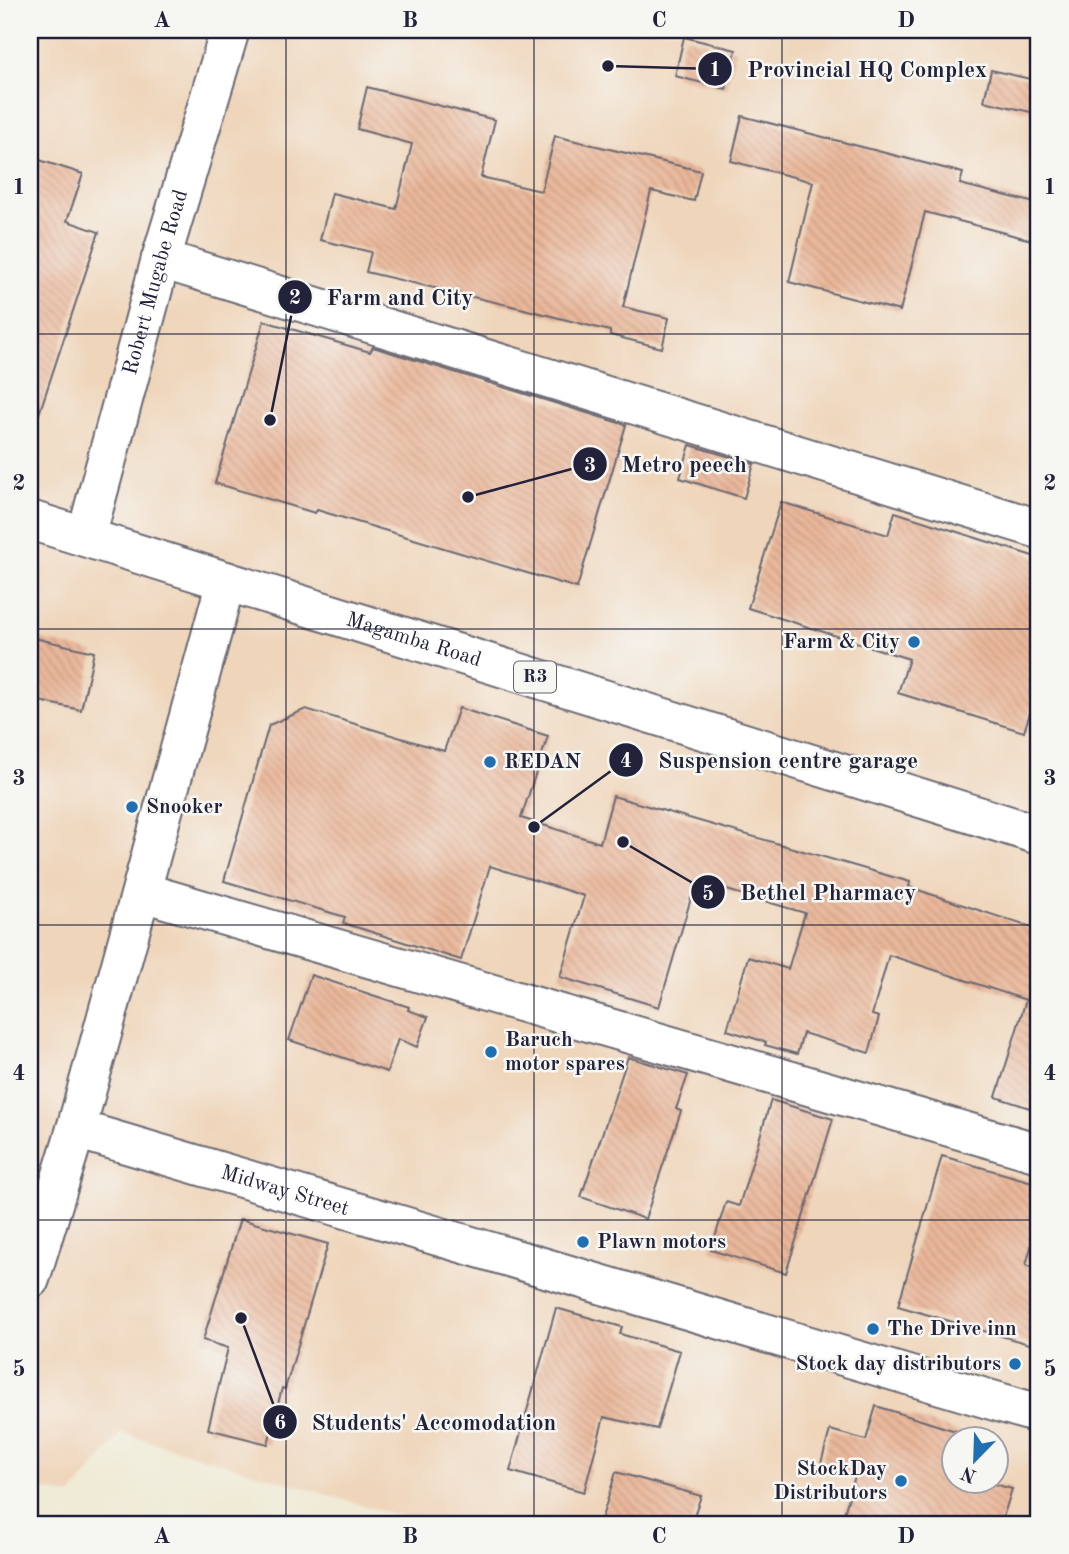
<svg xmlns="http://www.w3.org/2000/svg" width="1069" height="1554" viewBox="0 0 1069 1554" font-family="'Old Standard TT',serif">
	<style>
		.built { fill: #efd6bb; fill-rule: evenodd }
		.building { fill: url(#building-back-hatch) }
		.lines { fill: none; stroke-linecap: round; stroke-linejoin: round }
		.minor-casing { stroke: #6a6872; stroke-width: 42 }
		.major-casing { stroke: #6a6872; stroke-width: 42 }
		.highway-casing { stroke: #6a6872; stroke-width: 42 }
		.minor { stroke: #fff; stroke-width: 38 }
		.major { stroke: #fff; stroke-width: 38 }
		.highway { stroke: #fff; stroke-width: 38 }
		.grid { fill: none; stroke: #22223b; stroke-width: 2; stroke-opacity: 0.55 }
		.poi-dot { fill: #1f6fb2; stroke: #f6f6f2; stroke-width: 2.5 }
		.labels { text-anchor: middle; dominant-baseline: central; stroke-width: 5; stroke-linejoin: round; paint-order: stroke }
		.shield { fill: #f6f6f2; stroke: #626272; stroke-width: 2 }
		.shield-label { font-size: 19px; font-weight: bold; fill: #22223b }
		.street-label { font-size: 21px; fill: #22223b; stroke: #f6f6f2 }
		.poi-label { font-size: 21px; font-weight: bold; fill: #22223b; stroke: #f6f6f2; text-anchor: start }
		.leader { fill: none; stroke: #22223b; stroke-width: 2.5 }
		.callout-dot { fill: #22223b; stroke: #f6f6f2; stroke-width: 2.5 }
		.mark-label { font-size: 21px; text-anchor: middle; font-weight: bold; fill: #fff }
		.callout-label { font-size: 23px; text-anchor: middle; font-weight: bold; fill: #22223b; stroke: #f6f6f2; stroke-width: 5; stroke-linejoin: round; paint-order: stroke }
		.neatline { fill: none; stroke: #22223b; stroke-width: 2.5 }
		.grid-label { font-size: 23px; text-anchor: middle; font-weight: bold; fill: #22223b }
	</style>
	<defs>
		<pattern id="building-back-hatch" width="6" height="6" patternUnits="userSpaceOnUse" patternTransform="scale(1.75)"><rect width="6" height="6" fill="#eab79a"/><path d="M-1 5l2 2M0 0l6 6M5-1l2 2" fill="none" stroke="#c89d86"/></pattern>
	</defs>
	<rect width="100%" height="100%" fill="#f6f6f2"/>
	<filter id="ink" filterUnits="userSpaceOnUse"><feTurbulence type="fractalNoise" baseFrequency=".0143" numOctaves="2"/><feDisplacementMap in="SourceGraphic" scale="14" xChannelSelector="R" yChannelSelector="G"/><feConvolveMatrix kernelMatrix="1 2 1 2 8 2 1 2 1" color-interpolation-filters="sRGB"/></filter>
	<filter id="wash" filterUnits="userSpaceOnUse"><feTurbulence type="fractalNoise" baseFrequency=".00686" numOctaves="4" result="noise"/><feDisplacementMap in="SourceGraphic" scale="28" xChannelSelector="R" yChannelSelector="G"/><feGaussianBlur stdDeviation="1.57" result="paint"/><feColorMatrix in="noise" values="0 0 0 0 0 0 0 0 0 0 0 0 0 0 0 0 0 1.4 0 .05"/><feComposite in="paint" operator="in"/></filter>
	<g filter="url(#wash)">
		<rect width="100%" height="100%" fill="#efebd7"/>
		<path class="built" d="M30,30h1009v1494h-614l-303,-91 -51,63 -41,-10zM954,1438h42v42h-42z"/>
		<g id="blocks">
			<g class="building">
				<path d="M684,37l52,13 -10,39 -51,-13z"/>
				<path d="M991,70l48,11v33l-55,-13z"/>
				<path d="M367,87l128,33 -14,57 60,14 14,-55 146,35 -7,30 -43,-10 -28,116 46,11 -7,30 -52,-13v-4l-90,-23 -154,-36 5,-20 -51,-12 12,-47 64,16 16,-65 -55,-15z"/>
				<path d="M742,116l221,57 -3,11 79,20v21l-4,16 -110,-29 -25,99 -111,-29 24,-100 -82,-21z"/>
				<path d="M30,157l53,17 -16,47 32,11 -63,191 -6,-1z"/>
				<path d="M264,321l106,31 3,-5 253,78 -49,163 -260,-78 -2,3 -100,-30z"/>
				<path d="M690,445l64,19 -10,34 -64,-20z"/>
				<path d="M781,502l107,33 7,-23 144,46v125l-15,49 -126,-39 11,-34 -161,-51z"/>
				<path d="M30,637l64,15 -13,58 -51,-11z"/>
				<path d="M459,708l89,28 -27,82 79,25 13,-47 297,86 -1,5 130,43v181l-43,-14 30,-97 -137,-45 -17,60 7,2 -10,36 -66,-20 -6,21 -32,-9 1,-3 -39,-12 21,-73 40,12 17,-56 -109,-32 -37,126 -99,-30 24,-81 -94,-30 -29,94 -118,-37 2,-6 -121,-36 45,-156 37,-16 138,42z"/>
				<path d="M311,975l98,32 -1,3 20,7 -11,30 -19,-8 -11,33 -98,-32z"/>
				<path d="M628,1057l60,18 -12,34 5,2 -36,108 -64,-22z"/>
				<path d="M771,1100l62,19 -47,154 -75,-23 15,-48 13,4z"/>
				<path d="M942,1156l97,28v34l-13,47 13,4v78l-141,-41z"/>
				<path d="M240,1219l88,25 -43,145 -3,-1 -14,56 -60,-15 20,-81 -25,-8z"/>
				<path d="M556,1308l66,19 -2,7 60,17 -23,78 -53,-12 -20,75 -74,-21z"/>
				<path d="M876,1406l86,27 -1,5h-7v25l-3,9 3,1v7h26l32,9 -11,35h-160l14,-48 -35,-9 10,-37 36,10z"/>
				<path d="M616,1472l85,24 -10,28h-91z"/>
			</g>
		</g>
	</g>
	<g filter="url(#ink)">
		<use href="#blocks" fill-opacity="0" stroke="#6a6872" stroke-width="2"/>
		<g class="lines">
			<g class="minor-casing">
				<g id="minor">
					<path d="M161,259l878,270"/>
					<path id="s1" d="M226,581l-150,548 963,285"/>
					<path d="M142,892l897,261"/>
					<path d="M30,1279l46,-150"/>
				</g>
			</g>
			<g class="major-casing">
				<g id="major">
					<path id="s2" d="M86,537l75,-278 69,-229"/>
				</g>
			</g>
			<g class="highway-casing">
				<g id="highway">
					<path id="s3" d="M30,520l1009,315"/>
				</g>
			</g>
			<use href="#minor" class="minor"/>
			<use href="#major" class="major"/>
			<use href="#highway" class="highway"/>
		</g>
	</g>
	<path class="grid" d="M286,30v1494M534,30v1494M782,30v1494M30,334h1009M30,629h1009M30,925h1009M30,1220h1009"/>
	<g class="poi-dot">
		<circle cx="914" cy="642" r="7"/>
		<circle cx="490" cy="762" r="7"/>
		<circle cx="132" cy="807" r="7"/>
		<circle cx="491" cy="1052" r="7"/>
		<circle cx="583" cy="1242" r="7"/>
		<circle cx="873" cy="1329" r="7"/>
		<circle cx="1015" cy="1364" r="7"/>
		<circle cx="901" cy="1481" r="7"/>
	</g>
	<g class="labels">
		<rect class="shield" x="514" y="661.5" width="42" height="31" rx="5"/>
		<g class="shield-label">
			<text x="535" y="677">R3</text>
		</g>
		<g class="street-label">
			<text stroke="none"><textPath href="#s2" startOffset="264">Robert Mugabe Road</textPath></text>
			<text stroke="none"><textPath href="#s3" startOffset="402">Magamba Road</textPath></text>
			<text stroke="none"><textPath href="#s1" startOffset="786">Midway Street</textPath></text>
		</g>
		<g class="poi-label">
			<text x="900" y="642" text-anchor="end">Farm &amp; City</text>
			<text x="504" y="762">REDAN</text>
			<text x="146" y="807">Snooker</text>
			<text x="505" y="1040">Baruch<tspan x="505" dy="24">motor spares</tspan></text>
			<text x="597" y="1242">Plawn motors</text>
			<text x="887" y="1329">The Drive inn</text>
			<text x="1001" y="1364" text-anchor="end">Stock day distributors</text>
			<text x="887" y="1469" text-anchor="end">StockDay<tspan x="887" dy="24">Distributors</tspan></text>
		</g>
	</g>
	<path class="leader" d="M608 66L715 69M270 420L295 297M468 497L590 464M534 827L626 760M623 842L708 892M241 1318L280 1422"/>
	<g class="callout-dot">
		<circle cx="608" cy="66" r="7"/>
		<circle cx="270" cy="420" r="7"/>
		<circle cx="468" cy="497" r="7"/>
		<circle cx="534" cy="827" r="7"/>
		<circle cx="623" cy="842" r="7"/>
		<circle cx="241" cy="1318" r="7"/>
		<circle cx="715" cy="69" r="18"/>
		<circle cx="295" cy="297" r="18"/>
		<circle cx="590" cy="464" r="18"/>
		<circle cx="626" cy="760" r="18"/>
		<circle cx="708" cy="892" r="18"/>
		<circle cx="280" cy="1422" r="18"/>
	</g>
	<g class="mark-label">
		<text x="715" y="76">1</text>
		<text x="295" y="304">2</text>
		<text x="590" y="472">3</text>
		<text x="626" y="767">4</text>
		<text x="708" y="900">5</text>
		<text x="280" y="1429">6</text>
	</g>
	<g class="callout-label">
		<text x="867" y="77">Provincial HQ Complex</text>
		<text x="400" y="305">Farm and City</text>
		<text x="684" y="472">Metro peech</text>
		<text x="788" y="768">Suspension centre garage</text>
		<text x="828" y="900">Bethel Pharmacy</text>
		<text x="434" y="1430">Students' Accomodation</text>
	</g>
	<rect width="1069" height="1554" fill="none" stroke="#f6f6f2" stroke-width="77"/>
	<g transform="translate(975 1460) rotate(203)"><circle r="33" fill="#f6f6f2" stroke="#a1a1a9" stroke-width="2"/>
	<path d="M0-5L12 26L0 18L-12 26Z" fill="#1f6fb2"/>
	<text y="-10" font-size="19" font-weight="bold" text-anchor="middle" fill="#22223b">N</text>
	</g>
	<rect x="38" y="38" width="992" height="1478" class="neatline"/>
	<g class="grid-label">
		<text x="162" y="27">A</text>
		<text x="410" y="27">B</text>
		<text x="659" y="27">C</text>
		<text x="906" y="27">D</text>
		<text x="19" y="194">1</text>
		<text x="1050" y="194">1</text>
		<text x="19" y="490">2</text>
		<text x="1050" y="490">2</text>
		<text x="19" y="785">3</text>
		<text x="1050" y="785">3</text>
		<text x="19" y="1080">4</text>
		<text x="1050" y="1080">4</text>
		<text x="19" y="1376">5</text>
		<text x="1050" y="1376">5</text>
		<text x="162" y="1543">A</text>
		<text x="410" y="1543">B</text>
		<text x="659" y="1543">C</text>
		<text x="906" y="1543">D</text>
	</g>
</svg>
